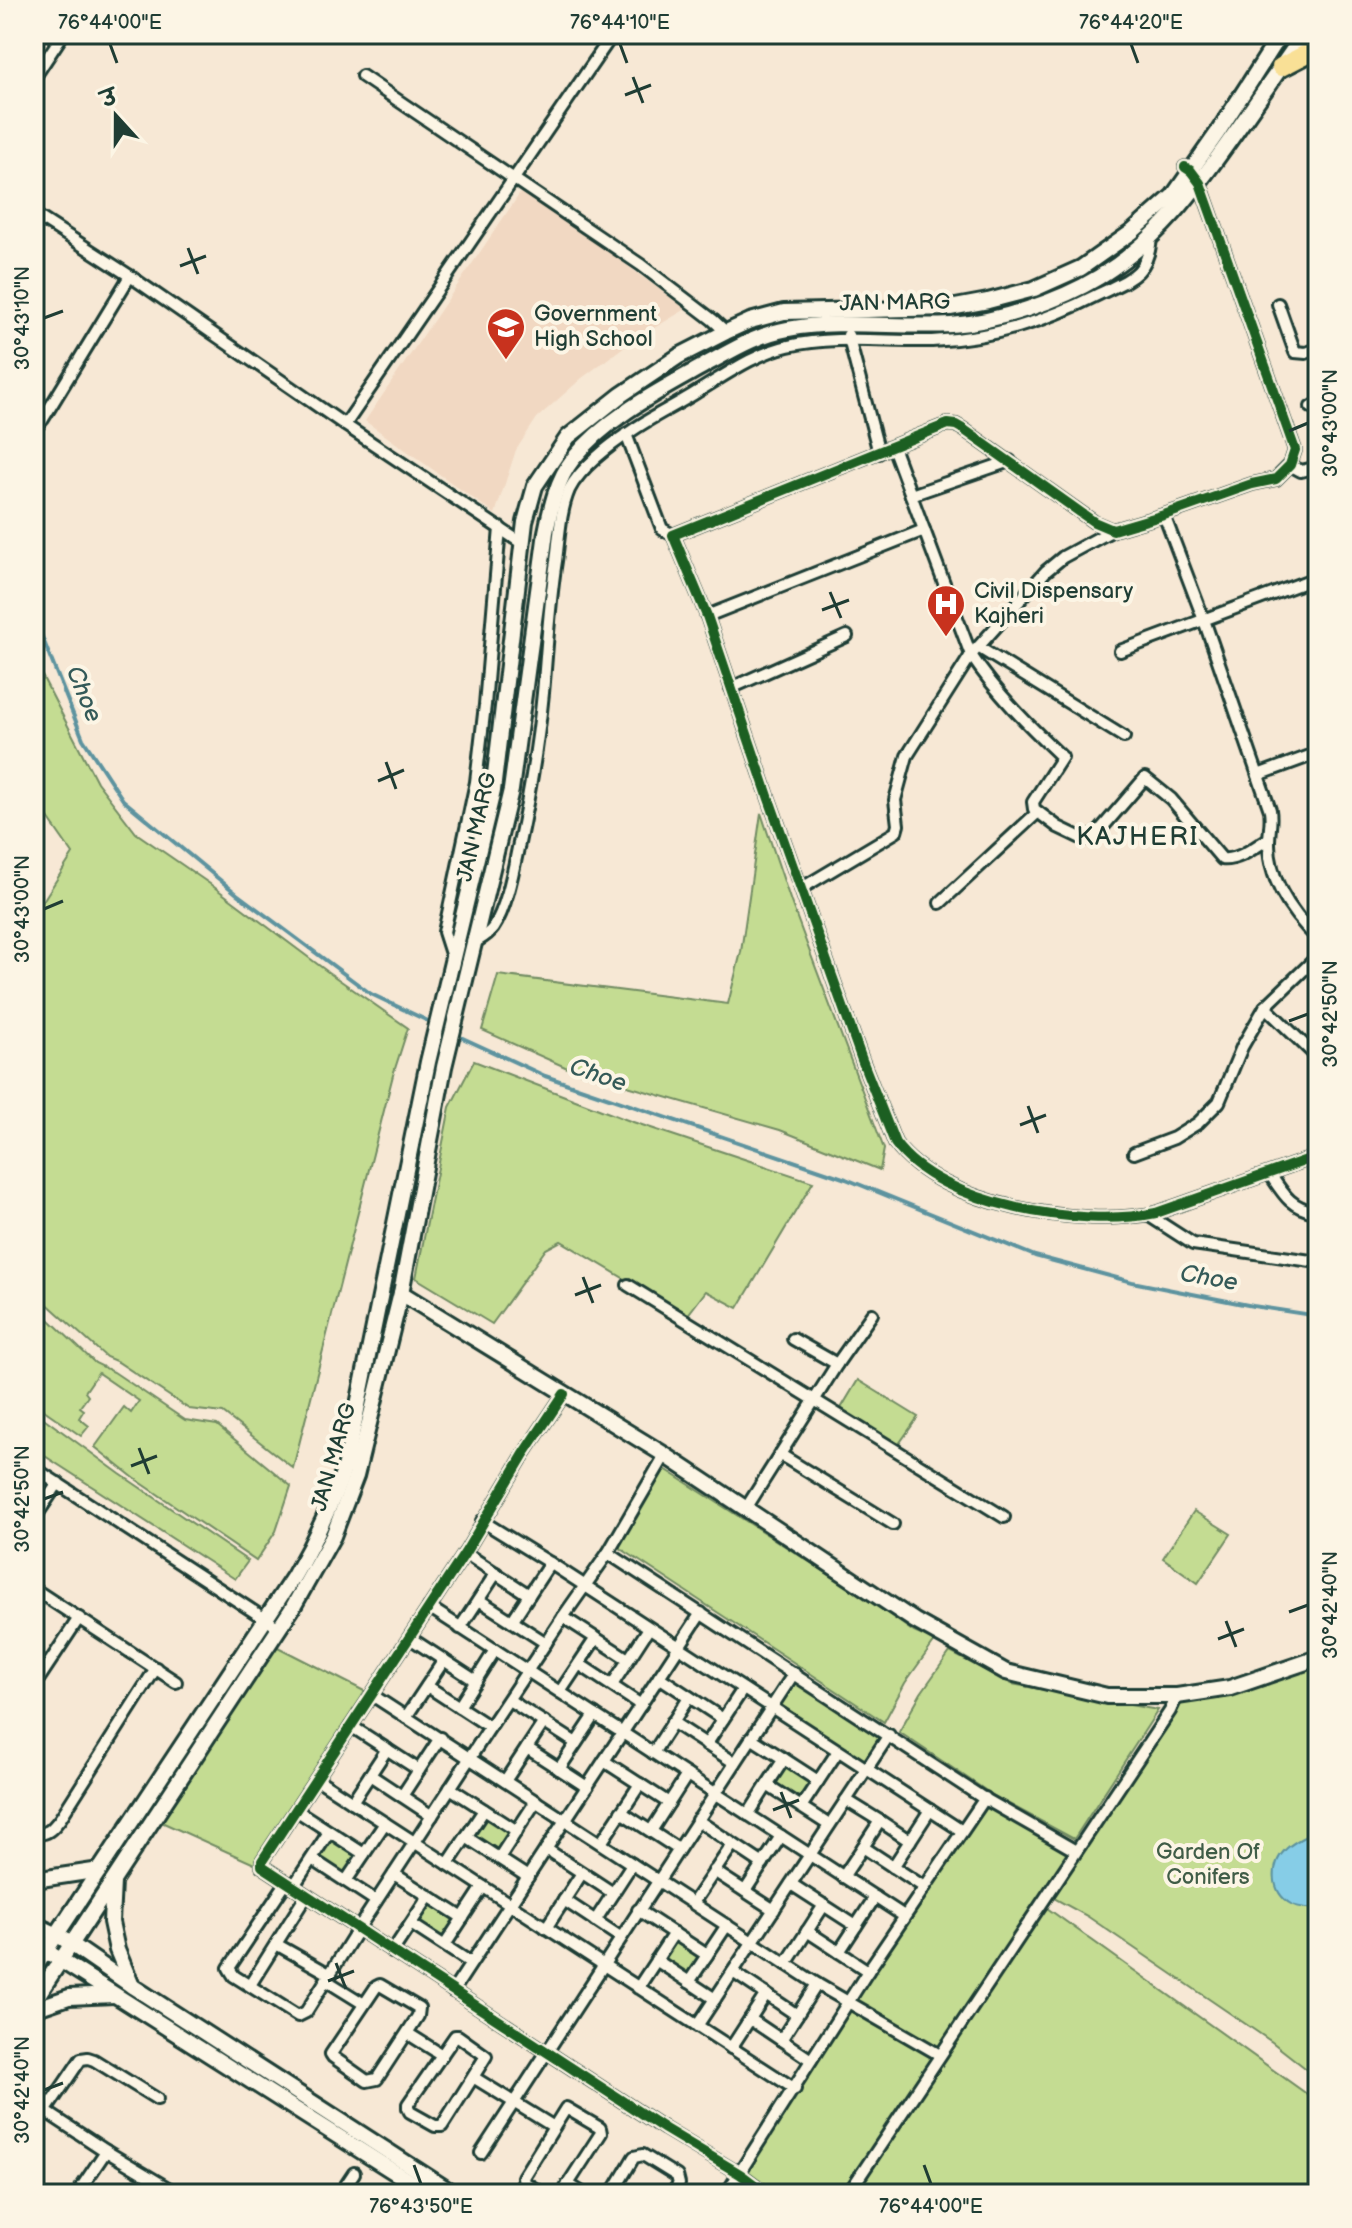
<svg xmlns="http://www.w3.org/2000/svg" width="1352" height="2228" viewBox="0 0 1352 2228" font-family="'Balsamiq Sans','Playpen Sans Deva',sans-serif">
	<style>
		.built { fill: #f1d8c2 }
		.green { fill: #c4dc92; stroke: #728c63; stroke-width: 2 }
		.water { fill: #86cde7; stroke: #5d939f; stroke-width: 2 }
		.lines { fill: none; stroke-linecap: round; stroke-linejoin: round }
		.stream { stroke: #5d939f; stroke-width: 4 }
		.street-casing { stroke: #1f3d34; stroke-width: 16 }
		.secondary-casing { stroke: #1f3d34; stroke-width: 20 }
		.highway-casing { stroke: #1f3d34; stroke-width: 24 }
		.street { stroke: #fcf5e5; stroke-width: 10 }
		.secondary { stroke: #fcf5e5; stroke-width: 14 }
		.highway { stroke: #f9e096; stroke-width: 18 }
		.cycleway-casing { stroke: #fcf5e5; stroke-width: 15 }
		.cycleway { stroke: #1b5e20; stroke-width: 10 }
		.ticks { fill: none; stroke: #1f3d34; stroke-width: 3 }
		.labels { text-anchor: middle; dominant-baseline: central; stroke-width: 8; stroke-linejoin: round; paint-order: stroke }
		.street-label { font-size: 22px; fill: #1f3d34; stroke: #fcf5e5 }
		.poi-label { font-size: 22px; fill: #1f3d34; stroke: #fcf5e5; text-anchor: start }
		.park-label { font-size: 22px; fill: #405d47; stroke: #fcf5e5 }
		.water-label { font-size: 24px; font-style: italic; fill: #345a58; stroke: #fcf5e5 }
		.quarter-label { font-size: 26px; letter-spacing: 2px; fill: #1f3d34; stroke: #fcf5e5 }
		.neatline { fill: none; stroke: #1f3d34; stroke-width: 3 }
		.ticks-label { font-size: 20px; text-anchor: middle; fill: #1f3d34 }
	</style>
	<rect width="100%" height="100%" fill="#f7e8d5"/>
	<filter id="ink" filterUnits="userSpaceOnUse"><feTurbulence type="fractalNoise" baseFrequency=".0125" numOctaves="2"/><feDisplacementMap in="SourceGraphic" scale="16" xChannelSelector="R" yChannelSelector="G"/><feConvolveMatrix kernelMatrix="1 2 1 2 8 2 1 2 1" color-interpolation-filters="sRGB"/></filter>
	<g filter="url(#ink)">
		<path class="built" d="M523,189l163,120 -57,34 -47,35 -45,40 -21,32 -21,64 -130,-93z"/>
		<g class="green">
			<path d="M34,656l4,12 59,114 39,51 74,51 118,88 80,56 -15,47 -100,393 -70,-55 -34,-4 -71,-47 -12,-5 -72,-65v-377l39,-61 -39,-56z"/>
			<path d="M761,813l30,89 93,247 -4,21 -100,-40 -208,-60 -90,-40 16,-55 230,29 13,-52z"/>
			<path d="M474,1061l156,60 183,61 -75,126 -32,-17 -19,25 -126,-75 -15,8 -54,75 -76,-46 34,-171z"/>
			<path d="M34,1305l61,58 19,9 71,48 32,5 74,61 -15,45 -20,30 -122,-83 -39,-31 29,-40 7,6 8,-12 -41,-28 -13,19 3,4 -8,11 4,3 -5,8 10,8 -8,10 -47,-33z"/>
			<path d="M858,1380l60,37 -22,31 -56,-38z"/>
			<path d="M34,1411l86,63 128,87 -13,18 -201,-130z"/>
			<path d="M665,1469l207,133 42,30 21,9 -30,42 -21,39 -267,-176z"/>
			<path d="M1194,1511l37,23 -33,49 -35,-25z"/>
			<path d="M262,1639l110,56 -109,173 -117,-53z"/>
			<path d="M950,1652l62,32 146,26 -84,129 -80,-43 -95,-64 22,-39z"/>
			<path d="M1318,1663v415l-46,-36 -185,-126 -33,-18 -7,10 271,194v92h-590l259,-395 92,59 105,-161z"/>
			<path d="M794,1673l95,62 -23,34 -94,-62z"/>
			<path d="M786,1765l26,18 -12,18 -28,-18z"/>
			<path d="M485,1816l26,16 -13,20 -27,-16z"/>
			<path d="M331,1837l28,18 -14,21 -29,-19z"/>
			<path d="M430,1902l27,18 -14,20 -27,-17z"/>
			<path d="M675,1938l27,18 -14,21 -27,-18z"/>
		</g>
		<path class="water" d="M1308,1835l10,3v70l-2,1c-8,-1 -18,-1 -25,-5 -21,-12 -21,-40 -5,-55 6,-6 14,-10 22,-14z"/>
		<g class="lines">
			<g class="stream">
				<path d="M34,617l49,122 40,61 114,94 134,100 78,37"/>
				<path d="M456,1035l89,41 301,103 189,77 97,26 121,24 65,10"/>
			</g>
			<g class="street-casing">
				<g id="street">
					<path d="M362,76l279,189 72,55 13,12"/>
					<path d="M34,78l29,-44"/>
					<path d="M1185,167l6,4 9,12 95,267 -5,15 -14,14 -24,5 -88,31 -51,15 -19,-8 -131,-93 -7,-4 -8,-1 -275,111 34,81 62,183 93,261 33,83c47,64 187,85 261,70l162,-57"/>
					<path d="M34,214l96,62"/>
					<path d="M1278,304l17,48 11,1 12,-4"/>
					<path d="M848,335l31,118"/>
					<path d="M1311,407l7,-2"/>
					<path d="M345,425l268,-391"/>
					<path d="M34,430l9,-11 87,-143 215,149 178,119"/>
					<path d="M626,434l36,95 11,6"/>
					<path d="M893,447l78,208 75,-84 17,-14 50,-27"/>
					<path d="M1290,465l11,6 17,-4"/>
					<path d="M911,495l99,-34"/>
					<path d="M1164,515l40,105 66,190c2,12 -1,20 -1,31 -1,39 22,72 49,98"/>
					<path d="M707,616l217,-86"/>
					<path d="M978,647l146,90"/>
					<path d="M1120,651l193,-72"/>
					<path d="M731,688l116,-52"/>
					<path d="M1258,775l60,-22"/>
					<path d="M802,888l94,-56 2,-7 -3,-25 12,-44 64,-101c26,39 57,70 91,102l-29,45 1,7 24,18 25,12 13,-4 49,-57 26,21 51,60c16,2 33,-12 46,-20"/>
					<path d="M940,903l97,-90"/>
					<path d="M474,943c6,-4 14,-8 19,-15 13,-19 20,-56 25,-80 11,-51 20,-103 25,-155 4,-44 6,-88 13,-132 3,-23 4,-50 13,-71 11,-22 41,-45 61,-58 21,-15 45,-26 67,-40 30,-18 57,-38 91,-46 48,-11 96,-4 144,-5 62,-3 112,-19 167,-47 31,-15 50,-20 52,-58"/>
					<path d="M452,957l-8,-25 32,-150 9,-77 15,-177"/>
					<path d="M1265,1007l53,51"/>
					<path d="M1134,1153l40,-15 24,-15 21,-21 23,-55 23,-40 53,-51"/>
					<path d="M1270,1174c14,21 20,33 45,38l3,10"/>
					<path d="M1148,1215l45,29 125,18"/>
					<path d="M628,1285l376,232"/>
					<path d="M793,1339l44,25"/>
					<path d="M564,1394l-40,60 -59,99 -203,308v5l403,263 75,45 27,20"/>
					<path d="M781,1455l112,69"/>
					<path d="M34,1468l245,160"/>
					<path d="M745,1510l92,-146 35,-50"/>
					<path d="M34,1519l24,-36"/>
					<path d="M482,1521l68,42 412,268"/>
					<path d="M465,1553l64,42"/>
					<path d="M608,1553l372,243 96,55"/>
					<path d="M34,1589l142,93"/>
					<path d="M479,1600l67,43"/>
					<path d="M429,1607l475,309"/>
					<path d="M563,1617l65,42"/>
					<path d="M512,1621l38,-58"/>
					<path d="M460,1628l36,-55"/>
					<path d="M410,1638l66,43"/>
					<path d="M579,1664l62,41"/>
					<path d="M659,1677l64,42"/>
					<path d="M612,1685l37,-57"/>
					<path d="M34,1686l45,-68"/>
					<path d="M427,1686l63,41"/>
					<path d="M560,1692l36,-54"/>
					<path d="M372,1695l445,289 123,71"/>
					<path d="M509,1700l67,43"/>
					<path d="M459,1707l36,-57"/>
					<path d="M406,1717l38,-57"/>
					<path d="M672,1722l63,41"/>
					<path d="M351,1726l68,44"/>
					<path d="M751,1738l33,21 -17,26 62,40"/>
					<path d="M706,1745l37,-56"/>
					<path d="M527,1748l60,39"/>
					<path d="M653,1753l36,-56"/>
					<path d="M784,1759l34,22"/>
					<path d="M604,1761l65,42"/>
					<path d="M559,1769l36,-54"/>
					<path d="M370,1775l62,41"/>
					<path d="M317,1779l478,310"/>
					<path d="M505,1781l39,-59"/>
					<path d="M450,1788l67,43"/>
					<path d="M402,1796l38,-58"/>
					<path d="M846,1800l34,21 -17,26 61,40"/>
					<path d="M352,1802l35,-53"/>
					<path d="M801,1807l37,-56"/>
					<path d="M296,1810l68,44"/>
					<path d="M621,1812l57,37"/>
					<path d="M748,1815l19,-30"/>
					<path d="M697,1820l66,44"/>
					<path d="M880,1821l30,20"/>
					<path d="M651,1831l36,-56"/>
					<path d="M34,1833c13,3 19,-5 26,-14l96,-151"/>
					<path d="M466,1837l62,40"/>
					<path d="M601,1843l39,-59"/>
					<path d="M546,1849l67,44"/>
					<path d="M499,1858l37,-57"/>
					<path d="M312,1859l64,42"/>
					<path d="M448,1864l36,-54"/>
					<path d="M893,1867l37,-57"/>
					<path d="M714,1871l60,39"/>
					<path d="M394,1874l69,44"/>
					<path d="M843,1877l20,-30"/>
					<path d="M346,1881l39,-58"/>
					<path d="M286,1883l-57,85 5,8 64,40 8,-4 52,-83 132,-202 73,-110 45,-64 57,-98"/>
					<path d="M791,1884l65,42"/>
					<path d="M293,1887l36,-55"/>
					<path d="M745,1891l36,-55"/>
					<path d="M564,1900l56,37"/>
					<path d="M693,1903l40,-59"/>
					<path d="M638,1910l69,45"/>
					<path d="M595,1921l37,-57"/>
					<path d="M411,1924l60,39"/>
					<path d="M546,1928l36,-55"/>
					<path d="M807,1931l61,40"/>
					<path d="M276,1944l55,31"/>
					<path d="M445,1945l38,-58"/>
					<path d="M392,1952l37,-56"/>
					<path d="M839,1952l36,-55"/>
					<path d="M656,1960l59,39"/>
					<path d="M786,1964l38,-59"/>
					<path d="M733,1972l64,43"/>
					<path d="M327,1981l37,23"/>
					<path d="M689,1982l38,-57"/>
					<path d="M250,1985l56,-89"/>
					<path d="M638,1988l36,-55"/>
					<path d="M453,1991l248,-378"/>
					<path d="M750,2019l61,41"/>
					<path d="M697,2026l192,-291"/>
					<path d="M407,2033l11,-17 1,-8 -39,-23 -4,2 -45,67 2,3 34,24 10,-2 30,-46 35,22"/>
					<path d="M781,2040l36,-56"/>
					<path d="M731,2048l35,-54"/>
					<path d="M473,2077l13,-21 -28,-20h-3l-47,68v4l2,4 25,14h7l31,-49 81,50"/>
					<path d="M45,2111l61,40 72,43"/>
					<path d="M34,2128l47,-69 7,-1 6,2 63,39"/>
					<path d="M481,2153l313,-480"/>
					<path d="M77,2194l29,-43"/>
					<path d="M340,2194l14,-21"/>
					<path d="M543,2194l-19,-12 -1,-5 43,-69 34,20 1,5 -33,51"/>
					<path d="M563,2194l5,-10 16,10"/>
					<path d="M612,2194l22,-37 9,-2 34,21 2,8 -8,10"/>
					<path d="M726,2194l142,-223 117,-173"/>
					<path d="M848,2194l322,-483 7,-15"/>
				</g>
			</g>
			<g class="secondary-casing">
				<g id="secondary">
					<path d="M401,1293l264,162 250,166 91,51 101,24h70l53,-8 88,-30"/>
					<path d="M34,1880l66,-10"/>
					<path d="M113,1882l-2,40 6,28 15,36"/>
					<path d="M34,1924l24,11 74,51 322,208"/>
					<path d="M34,1930l12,21 383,243"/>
					<path d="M34,1969l260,-393c21,-36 38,-72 52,-112l82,-402 65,-271 32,-269 10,-36 33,-49 53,-42 58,-39 47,-24 24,-11 34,-9 166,-4 38,-7 46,-12 47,-21 51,-36 41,-36 45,-64 63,-98"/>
					<path d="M34,2001l259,-394 40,-71 23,-60 45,-183 43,-226 67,-277 35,-258c5,-25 11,-53 27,-73 34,-42 86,-68 132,-94 26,-14 53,-31 83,-36 53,-10 109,-1 163,-4 46,-3 109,-24 148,-48 61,-38 96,-87 136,-144 23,-33 46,-66 69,-99"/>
					<path d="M34,2009l35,-12 45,-2"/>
				</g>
			</g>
			<g class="highway-casing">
				<path id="highway" d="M1281,67l37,-19"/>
			</g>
			<use href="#street" class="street"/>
			<use href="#secondary" class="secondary"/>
			<use href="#highway" class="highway"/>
			<g class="cycleway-casing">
				<g id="cycleway">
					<path d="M1185,167l6,4 9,12 95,267 -5,15 -14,14 -24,5 -88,31 -51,15 -19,-8 -131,-93 -7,-4 -8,-1 -275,111 34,81 62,183 93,261 33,83c47,64 187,85 261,70l162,-57"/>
					<path d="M564,1394l-40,60 -59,99 -203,308v5l403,263 75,45 27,20"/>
				</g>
			</g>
			<use href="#cycleway" class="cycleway"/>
		</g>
	</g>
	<path class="ticks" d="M110,44l7,19M620,44l7,19M1131,44l7,19M633,77l10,26M625,95l26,-10M188,248l10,26M180,266l26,-10M44,318l19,-7M1289,431l19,-8M830,592l11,26M822,610l27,-10M386,762l10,27M378,781l26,-11M44,909l19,-8M1289,1021l19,-7M1028,1106l10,27M1020,1125l26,-10M583,1277l10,26M575,1295l26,-10M139,1448l10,26M131,1466l26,-10M44,1499l19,-7M1289,1612l19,-7M1226,1621l10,26M1218,1639l26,-10M781,1792l10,26M773,1810l26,-10M336,1963l10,26M328,1981l26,-10M44,2090l19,-7M414,2165l7,19M924,2165l7,19"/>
	<defs>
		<g id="school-pin" transform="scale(2)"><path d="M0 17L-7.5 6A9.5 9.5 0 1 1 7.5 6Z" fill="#c8321e" stroke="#fcf5e5"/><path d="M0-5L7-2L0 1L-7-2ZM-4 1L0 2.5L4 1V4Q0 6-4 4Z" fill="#fff"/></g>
		<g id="hospital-pin" transform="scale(2)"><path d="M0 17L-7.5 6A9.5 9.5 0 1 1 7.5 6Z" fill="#c8321e" stroke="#fcf5e5"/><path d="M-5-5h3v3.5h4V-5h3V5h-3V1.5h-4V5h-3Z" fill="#fff"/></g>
	</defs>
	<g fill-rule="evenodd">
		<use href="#school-pin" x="506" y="327"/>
		<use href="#hospital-pin" x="946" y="604"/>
	</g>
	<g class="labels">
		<g class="street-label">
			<text transform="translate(895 303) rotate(-1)">JAN MARG</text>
			<text transform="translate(477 827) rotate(-77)">JAN MARG</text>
			<text transform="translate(334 1457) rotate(-74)">JAN MARG</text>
		</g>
		<g class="poi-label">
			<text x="534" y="314">Government<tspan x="534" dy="25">High School</tspan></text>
			<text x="974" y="591">Civil Dispensary<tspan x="974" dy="25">Kajheri</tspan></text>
		</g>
		<g class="park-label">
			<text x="1208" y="1852">Garden Of<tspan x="1208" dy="25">Conifers</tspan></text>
		</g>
		<g class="water-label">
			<text transform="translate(84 694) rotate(68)">Choe</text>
			<text transform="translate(598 1075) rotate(19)">Choe</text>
			<text transform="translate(1209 1278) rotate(10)">Choe</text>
		</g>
		<g class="quarter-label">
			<text x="1138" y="837">KAJHERI</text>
		</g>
	</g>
	<rect width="1352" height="2228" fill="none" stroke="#fcf5e5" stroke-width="88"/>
	<g transform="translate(116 116) rotate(339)" stroke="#fcf5e5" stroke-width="6" paint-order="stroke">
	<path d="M0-6L14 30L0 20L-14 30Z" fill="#1f3d34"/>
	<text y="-12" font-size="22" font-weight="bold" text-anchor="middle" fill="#1f3d34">उ</text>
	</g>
	<rect x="44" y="44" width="1264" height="2140" class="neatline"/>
	<g class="ticks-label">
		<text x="110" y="29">76°44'00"E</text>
		<text x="620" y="29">76°44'10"E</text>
		<text x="1131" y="29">76°44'20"E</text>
		<text transform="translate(22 318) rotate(-90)" y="7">30°43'10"N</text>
		<text transform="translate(1330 423) rotate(-90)" y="7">30°43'00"N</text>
		<text transform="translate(22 909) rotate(-90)" y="7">30°43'00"N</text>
		<text transform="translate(1330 1014) rotate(-90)" y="7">30°42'50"N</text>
		<text transform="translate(22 1499) rotate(-90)" y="7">30°42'50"N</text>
		<text transform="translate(1330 1605) rotate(-90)" y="7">30°42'40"N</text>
		<text transform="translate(22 2090) rotate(-90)" y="7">30°42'40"N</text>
		<text x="421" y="2213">76°43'50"E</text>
		<text x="931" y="2213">76°44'00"E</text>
	</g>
</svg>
